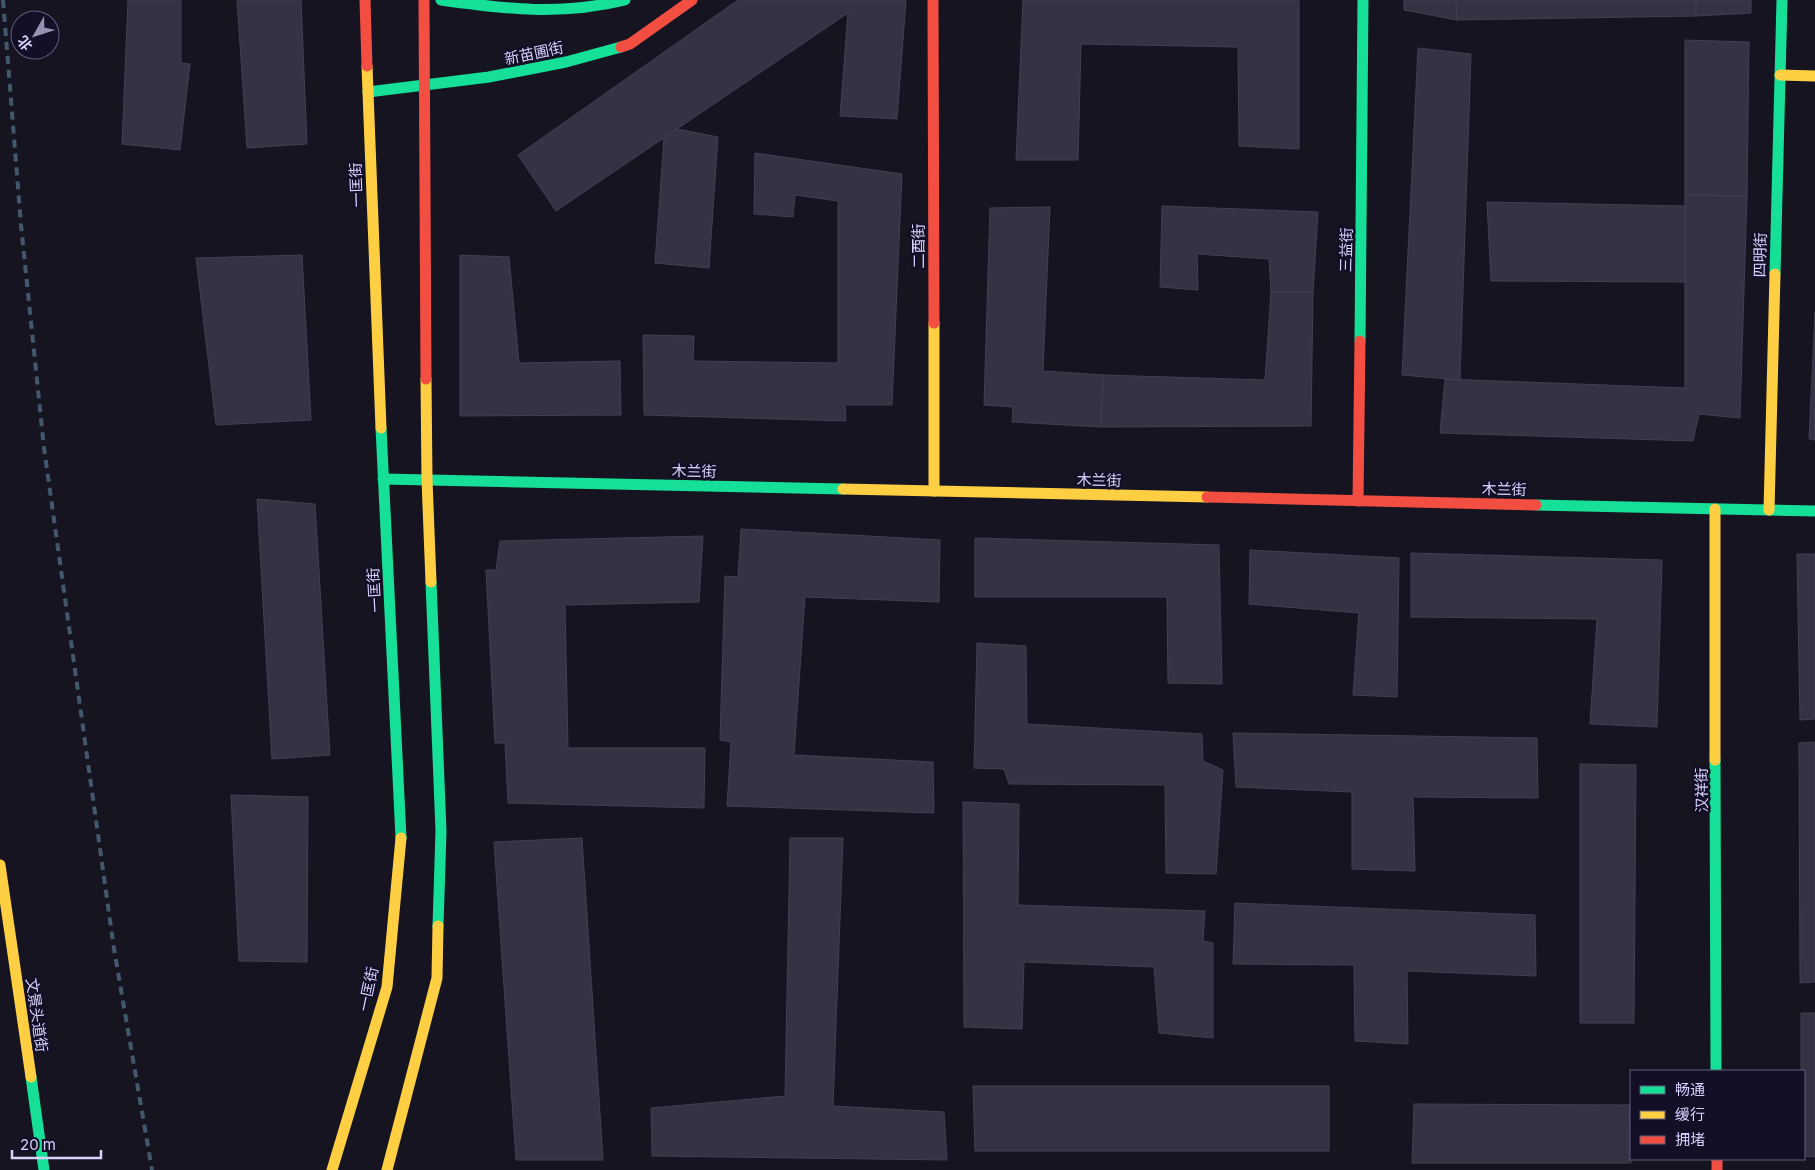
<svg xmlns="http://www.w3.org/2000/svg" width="1815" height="1170" viewBox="0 0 1815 1170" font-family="Inter,'Noto Sans SC',sans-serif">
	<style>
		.building { fill: #343243; stroke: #433f54 }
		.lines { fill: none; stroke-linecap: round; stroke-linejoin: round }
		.fast { stroke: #16e098; stroke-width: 11 }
		.slow { stroke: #ffcf43; stroke-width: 11 }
		.jam { stroke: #f24e42; stroke-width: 11 }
		.rail { stroke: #43596b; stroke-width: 4; stroke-dasharray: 8 6; stroke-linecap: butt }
		.labels { text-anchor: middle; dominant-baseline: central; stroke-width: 5; stroke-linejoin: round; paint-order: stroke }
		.street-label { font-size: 15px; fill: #d9d4ff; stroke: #130f26 }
	</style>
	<rect width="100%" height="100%" fill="#161421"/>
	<g class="building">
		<path d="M128,0h53v63l9,1 -10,86 -58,-6z"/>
		<path d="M237,0h64l6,144 -60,4z"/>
		<path d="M738,0h168l-9,119 -57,-3 8,-103 -292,198 -38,-56z"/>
		<path d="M1023,0h276v149l-60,-3 -1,-99 -157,-3 -3,116h-62z"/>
		<path d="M1404,0h52l1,20 -53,-10z"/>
		<path d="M1456,0h240v16l-239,4z"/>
		<path d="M1696,0h55v13l-55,3z"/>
		<path d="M1685,40l64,2 -2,154 -62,-1z"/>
		<path d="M1418,48l53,6 -11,326 -58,-5z"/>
		<path d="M677,129l41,8 -9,131 -54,-5 9,-125z"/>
		<path d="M755,153l147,21 -10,231h-47l1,16 -202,-6 -1,-80 51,1 -1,25 145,2v-162l-43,-6 -2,22 -39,-3z"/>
		<path d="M1685,195l62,1 -7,222 -41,-4 -6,27 -253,-8 5,-54 240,9z"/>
		<path d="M1487,202l198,4v76l-194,-1z"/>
		<path d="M1162,206l156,6 -5,80h-42l-2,-33 -72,-5 1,36 -38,-3z"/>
		<path d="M1050,207l-7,164 60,4 -2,52 -89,-5 1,-15 -29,-2 6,-197z"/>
		<path d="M302,255l9,165 -95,5 -20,-167z"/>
		<path d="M460,255l49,2 10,106 101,-2 1,54 -161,1z"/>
		<path d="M1271,292h42l-2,134 -210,1 2,-52 162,5z"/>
		<path d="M1815,312v128l-6,-1z"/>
		<path d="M257,499l58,5 15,251 -58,4z"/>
		<path d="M741,529l199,11 -1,62 -134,-5 -11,158 139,7 1,51 -207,-7 4,-64 -11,-2 5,-164 13,1z"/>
		<path d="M703,536l-4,66 -134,3 3,143h137l-1,60 -196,-5 -3,-60h-10l-9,-173h10l4,-29z"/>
		<path d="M975,538l244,7 3,139 -54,-1 -1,-86h-192z"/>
		<path d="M1250,550l149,8 -2,139 -44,-2 6,-82 -110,-9z"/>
		<path d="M1411,553l251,7 -5,167 -67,-3 7,-105 -186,-2z"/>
		<path d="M1797,554h18v165l-15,1z"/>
		<path d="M977,643l49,3 1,78 175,10 1,27 20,9 -7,104 -50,-1 -1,-88 -156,-1 -5,-15 -30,-1z"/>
		<path d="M1233,733l304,5 1,60 -125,-1 2,74 -63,-2v-77l-116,-5z"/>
		<path d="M1815,742v240l-15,1 -1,-240z"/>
		<path d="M1580,764l56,1 -2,258h-54z"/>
		<path d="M231,795l77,2 -1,165 -68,-1z"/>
		<path d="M963,802l56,2 -1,101 187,6 -2,30 10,2v95l-54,-5 -5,-66 -130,-5 -2,67 -58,-2z"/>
		<path d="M582,838l21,322h-87l-22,-318z"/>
		<path d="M790,838h53l-10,268 111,6 3,48 -295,-4 -1,-48 134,-12z"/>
		<path d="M1235,903l300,12 1,61 -129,-5 1,73 -53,-3 -1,-76 -121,-1z"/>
		<path d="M1801,1013h14v144l-11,-1v-85h-3z"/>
		<path d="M973,1086h356v65h-354z"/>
		<path d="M1414,1104l216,1 1,58h-219z"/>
	</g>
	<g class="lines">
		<g class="fast">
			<path d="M441,0c65,9 119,16 184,0"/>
			<path d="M368,92l121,-15 77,-15 55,-15"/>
			<path d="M1775,274l7,-274"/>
			<path d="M1360,341l3,-341"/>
			<path d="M381,428l20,410"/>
			<path d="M383,479l460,10"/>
			<path d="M1536,505l279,6"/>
			<path d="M431,582l10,249 -3,95"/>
			<path d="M1715,760l1,311"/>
			<path d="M31,1077l13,93"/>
		</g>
		<g class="slow">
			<path d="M367,66l14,362"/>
			<path d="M1780,75l35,1"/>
			<path d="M934,323v168"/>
			<path d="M426,379l1,101 4,102"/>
			<path d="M843,489l364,8"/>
			<path d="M1715,509v251"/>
			<path d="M1769,510l6,-236"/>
			<path d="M0,865l31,212"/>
			<path d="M332,1170l55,-183 14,-149"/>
			<path d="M387,1170l50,-192 1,-52"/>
		</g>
		<g class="jam">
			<path d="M365,0l2,66"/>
			<path d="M424,0l2,379"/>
			<path d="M933,0l1,323"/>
			<path d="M621,47l9,-3 62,-44"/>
			<path d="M1207,497l329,8"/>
			<path d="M1358,501l2,-160"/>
			<path d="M1717,1159v11"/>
		</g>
		<path class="rail" d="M3,0l18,225 23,223 70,501 38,221"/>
	</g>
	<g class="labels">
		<g class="street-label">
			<text transform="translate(534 53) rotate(-12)">新苗圃街</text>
			<text transform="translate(356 185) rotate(-92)">一匡街</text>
			<text transform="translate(918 246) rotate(-90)">二酉街</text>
			<text transform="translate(1346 250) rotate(-89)">三益街</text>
			<text transform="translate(1760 255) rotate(-89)">四明街</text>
			<text transform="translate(694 471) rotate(1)">木兰街</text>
			<text transform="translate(1099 480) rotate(1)">木兰街</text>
			<text transform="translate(1504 489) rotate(1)">木兰街</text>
			<text transform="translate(374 590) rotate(-93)">一匡街</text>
			<text transform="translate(1701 790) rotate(-90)">汉祥街</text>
			<text transform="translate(368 989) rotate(-78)">一匡街</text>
			<text transform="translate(37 1015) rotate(82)">文景头道街</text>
		</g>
	</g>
	<rect x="1630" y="1070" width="175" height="90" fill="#130f26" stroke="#625e7d"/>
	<rect x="1640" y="1086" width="25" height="8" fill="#16e098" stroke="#625e7d"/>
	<text x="1675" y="1095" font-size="15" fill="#d9d4ff">畅通</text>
	<rect x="1640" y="1111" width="25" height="8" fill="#ffcf43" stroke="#625e7d"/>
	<text x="1675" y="1120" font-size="15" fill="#d9d4ff">缓行</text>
	<rect x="1640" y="1136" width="25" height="8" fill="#f24e42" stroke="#625e7d"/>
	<text x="1675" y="1145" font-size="15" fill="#d9d4ff">拥堵</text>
	<g transform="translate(35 35) rotate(231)"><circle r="24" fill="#130f26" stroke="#625e7d"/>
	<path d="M0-4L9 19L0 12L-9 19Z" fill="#9591b1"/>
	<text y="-8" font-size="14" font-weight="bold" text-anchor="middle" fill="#d9d4ff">北</text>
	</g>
	<path d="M12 1150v8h89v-8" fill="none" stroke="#d9d4ff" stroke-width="2.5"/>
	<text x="20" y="1150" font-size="15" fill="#d9d4ff" stroke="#130f26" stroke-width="4" paint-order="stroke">20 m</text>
</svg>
